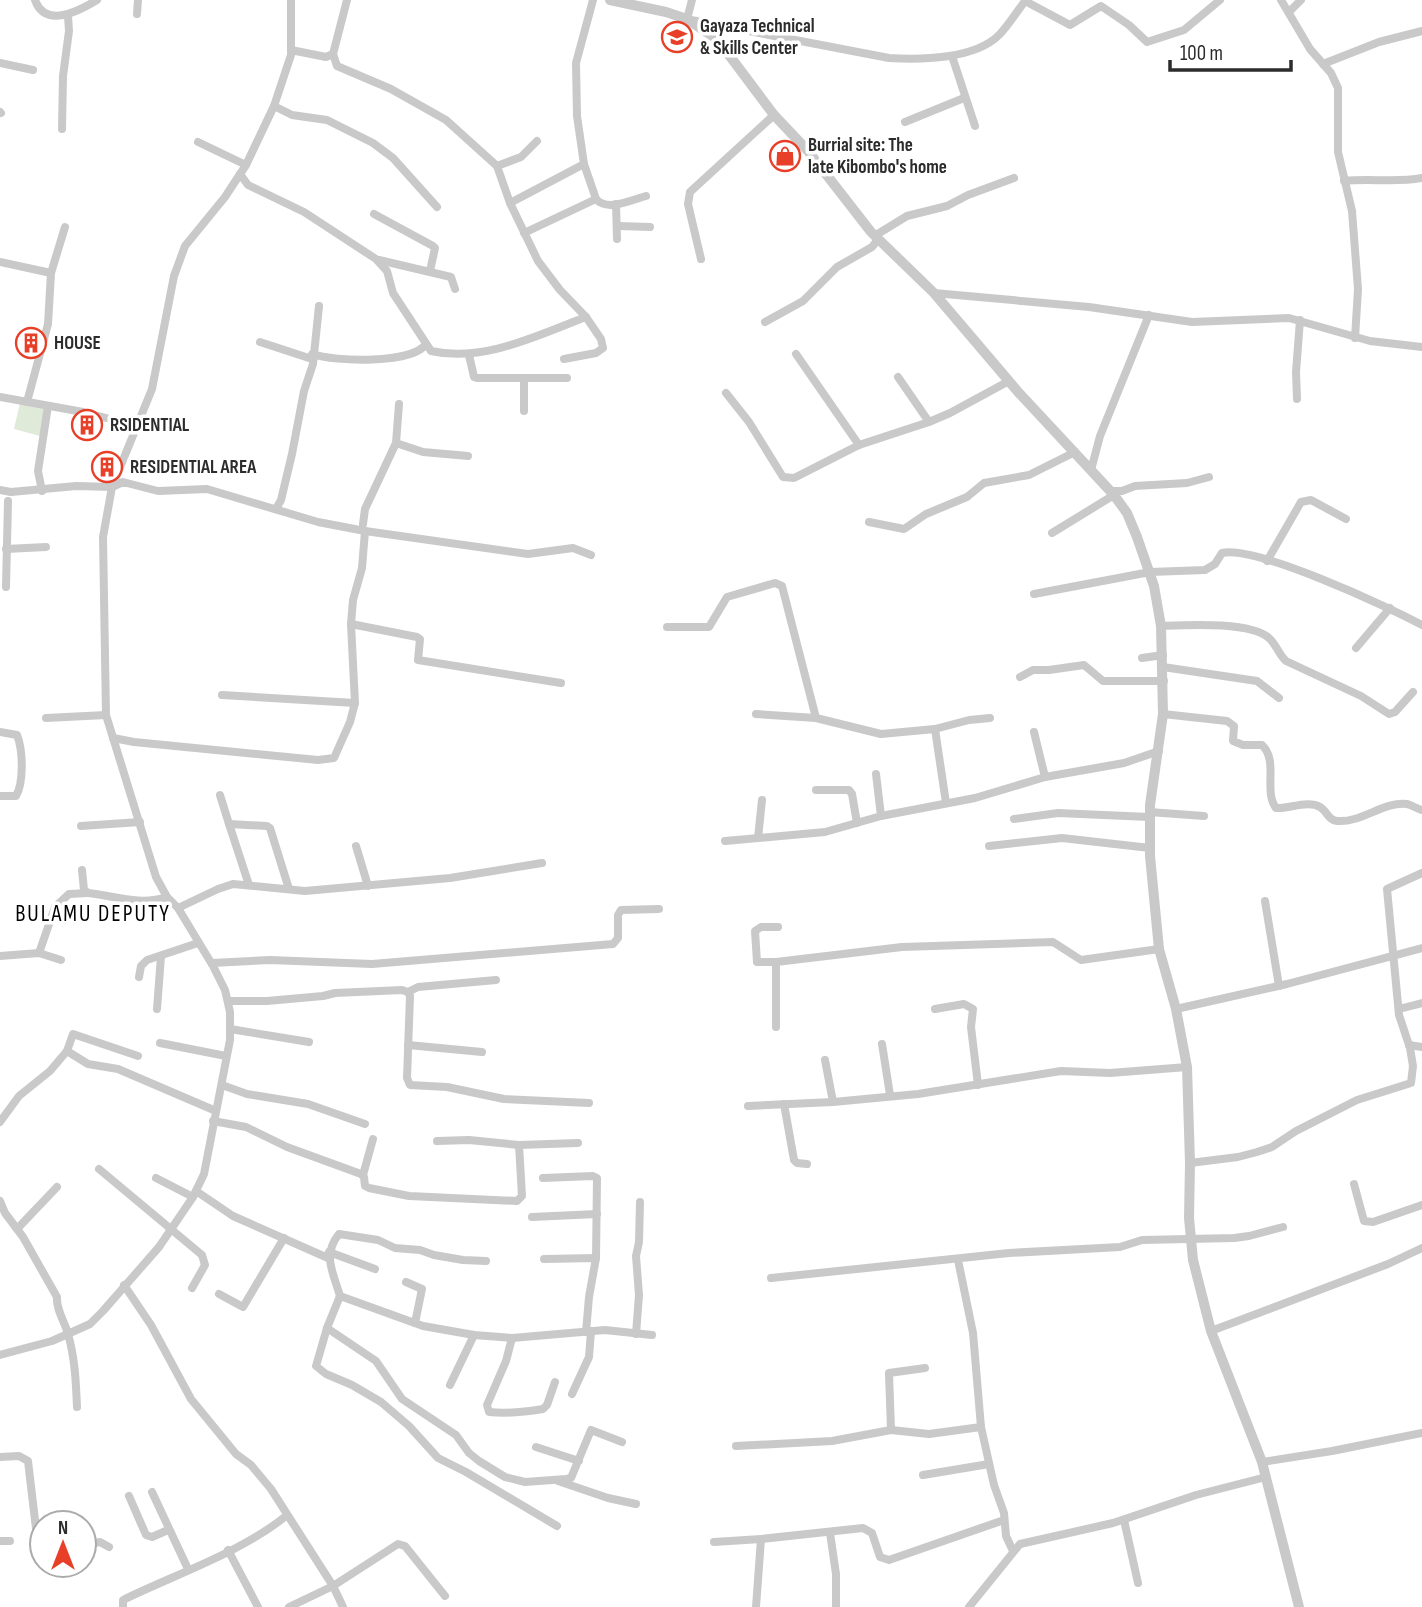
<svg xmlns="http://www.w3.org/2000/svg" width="1422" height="1607" viewBox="0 0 1422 1607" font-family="'Sofia Sans Condensed',sans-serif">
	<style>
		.green { fill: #dfead8 }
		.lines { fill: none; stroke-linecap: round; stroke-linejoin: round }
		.minor { stroke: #c9c9c9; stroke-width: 8 }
		.tertiary { stroke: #c9c9c9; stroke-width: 10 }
		.labels { text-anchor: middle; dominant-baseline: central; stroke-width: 7; stroke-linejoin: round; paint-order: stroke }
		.poi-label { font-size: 19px; font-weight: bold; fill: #2c2c2c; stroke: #fff; text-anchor: start }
		.quarter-label { font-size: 23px; letter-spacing: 2px; fill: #000; stroke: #fff }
	</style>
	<rect width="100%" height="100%" fill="#fff"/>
	<path class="green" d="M20,403l25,6 -5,27 -26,-7z"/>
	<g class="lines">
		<g class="minor">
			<path d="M35,0c10,29 44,11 62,0"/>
			<path d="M347,0l-14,54 4,12 54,23 55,31 51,46 13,37 28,58 22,29 26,27 15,22 2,9 -7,5 -32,6"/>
			<path d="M1281,0l29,49 21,24 7,15v64l14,59 6,78 -3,49"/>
			<path d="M1025,1l45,24 31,-19 28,19 18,17 37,-12 36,-30"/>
			<path d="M1289,12l12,-12"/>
			<path d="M137,14l1,-14"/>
			<path d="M687,19l5,-19"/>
			<path d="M691,20l198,38c33,2 86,1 110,-23 10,-10 18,-24 27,-35"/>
			<path d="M291,50l35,7 7,-3"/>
			<path d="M952,56l23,70"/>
			<path d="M0,63l33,7"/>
			<path d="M1323,64l56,-22 43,-11"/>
			<path d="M274,106l18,9 35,5 46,23 20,15 44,49"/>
			<path d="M0,112l1,1"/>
			<path d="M905,122l59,-24"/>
			<path d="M62,129l1,-53 6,-45 -1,-15"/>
			<path d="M198,142l48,23"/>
			<path d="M497,166l24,-9 16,-16"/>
			<path d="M240,174l8,11 56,27 72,47 11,12 6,22 38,58c52,12 107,-16 155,-34"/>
			<path d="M1344,181c26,-3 52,2 78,-3"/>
			<path d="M596,199c11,13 35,1 50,-3"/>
			<path d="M510,203l74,-39 -7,-48 -1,-53 17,-63"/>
			<path d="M616,204l1,35"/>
			<path d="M374,214l59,32 2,2 -5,23"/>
			<path d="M618,226l32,1"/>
			<path d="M524,233l72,-34 -12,-35"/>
			<path d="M701,259l-13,-55 2,-12 84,-77"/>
			<path d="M379,260l72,17 4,12"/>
			<path d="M0,262l51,11 14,-46"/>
			<path d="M934,293l155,14 103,15 97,-4 81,23 52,6"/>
			<path d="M765,322l38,-21 34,-34 35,-20 4,-5v-7l31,-19 40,-10 21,-11 46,-17"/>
			<path d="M260,342l52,17"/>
			<path d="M312,354c23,8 101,10 114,-10"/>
			<path d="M796,354l63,91"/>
			<path d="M469,355l5,22 3,1h90"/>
			<path d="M898,377l31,45"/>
			<path d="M524,378v33"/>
			<path d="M726,393l23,29 34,55 11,1 65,-33 70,-23 21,-9 59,-32"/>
			<path d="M0,397l83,15 54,14"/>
			<path d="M1297,399l-1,-27 4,-52"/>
			<path d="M27,402l21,-78 3,-51"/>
			<path d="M396,443l27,9 45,4"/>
			<path d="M1091,470l9,-34 49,-121"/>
			<path d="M0,490l11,2 65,-6 36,1 11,-5 35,9 49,-2 111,33 47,9 163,23 45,-6 18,7"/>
			<path d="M42,491l-4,-20 10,-65"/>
			<path d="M1110,491h12l13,-5 52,-3 22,-6"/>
			<path d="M276,509l5,-9 11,-46 12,-63 9,-27 6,-58"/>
			<path d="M869,522l35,7 22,-15 41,-17 17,-14 45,-8 46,-23"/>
			<path d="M363,524l2,-15 31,-66 3,-39"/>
			<path d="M1052,533l62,-38"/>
			<path d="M6,549l40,-2"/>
			<path d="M1267,561l34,-59 10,-2 35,19"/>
			<path d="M6,587l2,-86"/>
			<path d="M1034,594l116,-22 55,-2 10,-6 7,-11c33,-8 167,54 200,72"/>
			<path d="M351,624l66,13 3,2 -2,21 143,23"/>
			<path d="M1161,626c25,-1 91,-5 109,13 7,7 9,16 16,22l75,35 28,18 6,-2 18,-20"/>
			<path d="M667,627h42l18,-30 48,-14 7,3 34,132 65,16 54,-5 11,74"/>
			<path d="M1356,648l34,-40"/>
			<path d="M1142,658l21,-3"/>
			<path d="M1163,667l94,14 22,17"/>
			<path d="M1020,677l13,-7h16l35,-5 19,16h61"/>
			<path d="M222,695l133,8"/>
			<path d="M756,714l60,4"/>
			<path d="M1163,714l64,7 7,5 -1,15 10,4h19c17,16 1,46 14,63 13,1 32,-8 44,-1 7,4 8,13 17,14 25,2 47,-20 70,-17 5,1 10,5 15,6"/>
			<path d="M46,718l60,-3"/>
			<path d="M935,729l34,-9 21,-2"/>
			<path d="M0,732l17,3c6,15 7,47 -1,61h-16"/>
			<path d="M1034,732l11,45"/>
			<path d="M113,738l21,4 184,18 16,-2 16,-36 5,-19 -4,-79 2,-24 9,-32 3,-37"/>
			<path d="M876,774l5,42"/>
			<path d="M816,790h33l3,4 5,29"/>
			<path d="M220,795l9,29 38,2 3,2 19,61"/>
			<path d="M1149,812l55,4"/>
			<path d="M1014,819l44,-6 91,4"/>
			<path d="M229,824l20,61"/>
			<path d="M81,826l59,-4"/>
			<path d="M758,838l4,-38"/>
			<path d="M725,841l100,-9 56,-16 94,-18 70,-21 79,-14 35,-12"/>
			<path d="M356,846l12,40"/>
			<path d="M989,846l73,-8 88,10"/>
			<path d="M82,870l2,20 4,3c27,3 52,13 79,4"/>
			<path d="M1265,901l14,85"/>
			<path d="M178,908l40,-19 15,-5 72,7 145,-13 92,-15"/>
			<path d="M39,953l16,-46 14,-13 19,-1"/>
			<path d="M0,956l39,-3 22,7"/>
			<path d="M776,962h-19l-2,-31 6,-4h17"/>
			<path d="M212,963l58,-3 102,4 241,-20 5,-6v-23l3,-5 38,-1"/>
			<path d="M139,977l2,-11 6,-6 51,-17"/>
			<path d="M408,992l2,4 -3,82 3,7 37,2 57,12 85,4"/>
			<path d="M228,1001h39l56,-5 12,-3 67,-3 6,2 10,-5 78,-7"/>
			<path d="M157,1009l4,-53"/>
			<path d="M935,1009l29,-5 9,5 -2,18 7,58"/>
			<path d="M1176,1009l111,-25 135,-36"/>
			<path d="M1399,1009l23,-6"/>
			<path d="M776,1027v-65l126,-15 151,-5 28,18 78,-11"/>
			<path d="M230,1029l79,13"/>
			<path d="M160,1043l66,13"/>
			<path d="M882,1044l8,51"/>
			<path d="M408,1045l74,7"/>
			<path d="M1409,1045l13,2"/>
			<path d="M67,1051l21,13 30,5 98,42"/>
			<path d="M825,1060l8,42"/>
			<path d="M222,1085l25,9 61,10 57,20"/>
			<path d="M784,1104l10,56 3,3 10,1"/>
			<path d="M748,1106l85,-4 85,-8 143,-23 49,2 77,-6"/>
			<path d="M213,1121l33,6 41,20 74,27 3,3 1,9 4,2 40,8 108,5 5,-5 -3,-51 59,-2"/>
			<path d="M0,1122l19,-26 31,-25 17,-20 6,-17 65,22"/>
			<path d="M437,1141l32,-1 50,5"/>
			<path d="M1190,1163l48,-6 19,-5 15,-5 24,-16 61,-31 54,-17 2,-17 -3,-18 -11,-33 -12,-126 35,-16"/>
			<path d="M99,1169l103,86 3,10 -13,23"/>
			<path d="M363,1175l10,-36"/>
			<path d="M156,1178l37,19"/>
			<path d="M543,1178l50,-2 4,2 -1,80"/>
			<path d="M1354,1184l10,37 9,1 49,-17"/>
			<path d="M196,1191l37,25 95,42"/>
			<path d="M0,1201l5,12 18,24 34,60c-1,13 8,25 11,37 7,24 8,49 9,73"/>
			<path d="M532,1217l65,-3"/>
			<path d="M17,1229l40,-42"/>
			<path d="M329,1252l46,17"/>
			<path d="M544,1259l52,-1 -7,39 -3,35"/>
			<path d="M958,1260l15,73 8,94 13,58 10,28 2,23 7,15"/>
			<path d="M486,1261l-23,-1 -29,-5 -14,-5 -25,-2 -17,-8 -39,-6c-17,21 -6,38 1,62l83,30 51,9 38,3 93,-8 47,5"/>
			<path d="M771,1278l238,-25 111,-6 22,-7 92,-2 15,-2 34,-9"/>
			<path d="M406,1282l16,7 -7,34"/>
			<path d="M124,1285l27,40 40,74 45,55 15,11 20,24 62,97 10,21"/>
			<path d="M219,1294l24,13 41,-69"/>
			<path d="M340,1296l-13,32 -11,38 10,8 26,11 29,17 28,24 29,32 28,14 91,54"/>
			<path d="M327,1328l49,33 26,38 54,36 13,18 10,8 26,16 20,5 41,-3 5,-1 20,-48 31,12"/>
			<path d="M1211,1331l177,-67 34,-16"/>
			<path d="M636,1334l3,-39 -3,-39 3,-14 1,-40"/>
			<path d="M512,1338l-6,23 -19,44 2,7c18,2 36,0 54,-3l4,-4 8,-23"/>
			<path d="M0,1355l52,-14 38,-17 13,-13 56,-64 34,-50 11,-23 26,-134v-28l-5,-22 -12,-24 -35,-58 -11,-11 -11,-20 -50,-162 -3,-178 9,-50 40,-98 22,-113 11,-30 40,-49 21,-32 28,-59 17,-51v-55"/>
			<path d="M450,1385l24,-50"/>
			<path d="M572,1394l17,-37 2,-26"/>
			<path d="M891,1430l-2,-57 36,-5"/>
			<path d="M736,1446l96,-5 59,-11 38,4 52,-7"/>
			<path d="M536,1447l43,14"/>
			<path d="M0,1457l19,-1 9,5 11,93 3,2"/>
			<path d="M1262,1462l70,-11 90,-18"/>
			<path d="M923,1475l66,-11"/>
			<path d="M558,1481l50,17 28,6"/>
			<path d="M152,1492l36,77"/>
			<path d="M129,1496l17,39 6,2 16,-7"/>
			<path d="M1124,1520l14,63"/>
			<path d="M830,1533l6,41v33"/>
			<path d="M0,1541h10"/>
			<path d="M714,1542l47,-3"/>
			<path d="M84,1545l16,-3 9,5"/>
			<path d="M228,1550l30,57"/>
			<path d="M123,1607v-7c53,-26 117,-47 163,-84"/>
			<path d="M289,1607l44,-21 65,-42 7,2 40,50"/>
			<path d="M756,1607l5,-68 102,-11 9,5 8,24 9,3 115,-40"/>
			<path d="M969,1607l51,-63 93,-21 83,-28 70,-18"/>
		</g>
		<path class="tertiary" d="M610,0l56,12 21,7 30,20 57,76 34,36 63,81 63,61 85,100 95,102 13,18 10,24 17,49 7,40 2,88 -13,91v51l9,93 17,60 11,58 3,96 -1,55 4,42 18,71 51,131 37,145"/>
	</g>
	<defs>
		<g id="school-ring" transform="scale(1.575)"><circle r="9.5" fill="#fff" stroke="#e84028" stroke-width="1.5"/><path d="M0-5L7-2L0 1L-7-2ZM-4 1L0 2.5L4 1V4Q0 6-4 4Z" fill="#e84028"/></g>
		<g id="shop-ring" transform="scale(1.575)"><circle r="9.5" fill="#fff" stroke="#e84028" stroke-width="1.5"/><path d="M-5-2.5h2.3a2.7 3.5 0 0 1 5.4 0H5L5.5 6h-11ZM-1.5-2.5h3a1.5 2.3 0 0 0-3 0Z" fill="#e84028"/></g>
		<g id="building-ring" transform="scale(1.575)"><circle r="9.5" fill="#fff" stroke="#e84028" stroke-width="1.5"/><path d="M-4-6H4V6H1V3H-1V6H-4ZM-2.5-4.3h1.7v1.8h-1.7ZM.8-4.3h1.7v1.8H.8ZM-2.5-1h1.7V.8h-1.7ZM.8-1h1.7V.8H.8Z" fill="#e84028"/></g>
	</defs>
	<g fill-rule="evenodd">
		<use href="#school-ring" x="677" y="37"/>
		<use href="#shop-ring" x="785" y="156"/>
		<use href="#building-ring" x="31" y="343"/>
		<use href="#building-ring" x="87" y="425"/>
		<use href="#building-ring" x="107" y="467"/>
	</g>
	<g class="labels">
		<g class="poi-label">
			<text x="700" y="26">Gayaza Technical<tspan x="700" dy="22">&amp; Skills Center</tspan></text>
			<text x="808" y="145">Burrial site: The<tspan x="808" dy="22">late Kibombo's home</tspan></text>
			<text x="54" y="343">HOUSE</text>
			<text x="110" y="425">RSIDENTIAL</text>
			<text x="130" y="467">RESIDENTIAL AREA</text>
		</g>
		<g class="quarter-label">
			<text x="93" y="914">BULAMU DEPUTY</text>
		</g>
	</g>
	<g transform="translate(63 1544)"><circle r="33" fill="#ffffff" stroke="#ababab" stroke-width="2"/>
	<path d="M0-5L12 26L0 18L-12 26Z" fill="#e84028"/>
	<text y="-10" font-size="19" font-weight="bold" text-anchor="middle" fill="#2c2c2c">N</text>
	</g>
	<path d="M1170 60v10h121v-10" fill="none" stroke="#2c2c2c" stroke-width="3.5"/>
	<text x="1180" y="60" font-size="21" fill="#2c2c2c" stroke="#ffffff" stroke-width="5" paint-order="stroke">100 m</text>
</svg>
